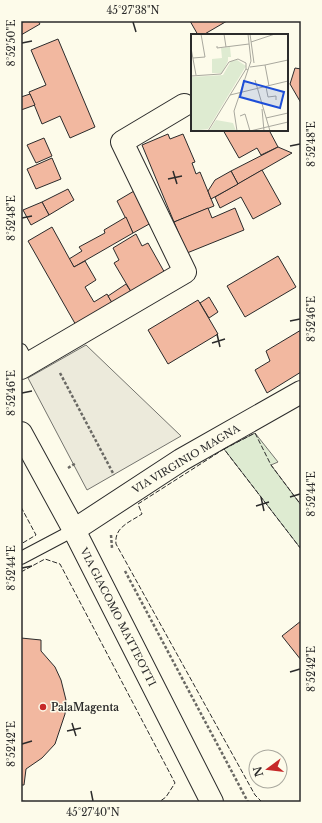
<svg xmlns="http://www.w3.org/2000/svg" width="322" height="823" viewBox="0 0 322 823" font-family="'Libre Baskerville',serif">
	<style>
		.green { fill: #deebd1; stroke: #74746e }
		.parking { fill: #eceadb; stroke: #74746e }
		.building { fill: #f2b8a0; stroke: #2b2b2b }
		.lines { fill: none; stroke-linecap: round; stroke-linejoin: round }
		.service-casing { stroke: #2b2b2b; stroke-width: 14 }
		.minor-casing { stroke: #2b2b2b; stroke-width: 24 }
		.path { stroke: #6a6964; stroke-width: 2.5; stroke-dasharray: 3 2; stroke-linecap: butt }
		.service { stroke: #fdfbea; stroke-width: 12 }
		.minor { stroke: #fdfbea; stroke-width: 22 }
		.fence { stroke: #2b2b2b; stroke-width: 1; stroke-dasharray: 5 2; stroke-linecap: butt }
		.ticks { fill: none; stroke: #2b2b2b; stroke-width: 1.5 }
		.poi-dot { fill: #c62828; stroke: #fdfbea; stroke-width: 1.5 }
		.labels { text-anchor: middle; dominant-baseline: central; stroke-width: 3; stroke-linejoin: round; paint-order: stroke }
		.street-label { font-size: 10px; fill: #2b2b2b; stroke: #fdfbea }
		.poi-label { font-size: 10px; font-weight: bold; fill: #2b2b2b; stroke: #fdfbea; text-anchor: start }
		.inset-road { fill: none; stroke: #a9a89e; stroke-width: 1 }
		.view { fill: #1d4ed8; fill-opacity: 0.15; stroke: #1d4ed8; stroke-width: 2 }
		.inset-edge { fill: none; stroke: #2b2b2b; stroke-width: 2 }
		.neatline { fill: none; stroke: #2b2b2b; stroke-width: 1.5 }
		.ticks-label { font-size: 10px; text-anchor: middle; fill: #2b2b2b }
	</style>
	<rect width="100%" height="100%" fill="#fdfbea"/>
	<path class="green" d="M255,433l23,29 -7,3 30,40v44l-77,-100z"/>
	<path class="parking" d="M86,345l95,91 -94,54 -59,-112z"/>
	<g class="building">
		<path d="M25,21h13l2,3 -19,11v-12z"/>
		<path d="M190,21h37l-24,14h-5z"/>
		<path d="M58,39l37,88 -25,11 -10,-22 -18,8 -13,-32 17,-7 -15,-35z"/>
		<path d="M295,68l6,1v34l-11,-19z"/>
		<path d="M30,94l5,11 -14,5v-13z"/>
		<path d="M223,130h46l9,17 -17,8 -4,-7 -18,10z"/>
		<path d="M168,134l2,5 13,-5 12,28 -3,1 4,11 4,-2 14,34 -40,16 -32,-77z"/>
		<path d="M44,138l8,18 -16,7 -9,-18z"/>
		<path d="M278,147l14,6 -54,31 -7,-13z"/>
		<path d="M52,158l9,21 -25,10 -9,-20z"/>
		<path d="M262,170l19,34 -28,15 -12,-22 -21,11 -5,-11z"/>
		<path d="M231,171l7,13 -27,15 -3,-8 7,-11z"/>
		<path d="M68,189l6,11 -25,15 -7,-13z"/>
		<path d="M134,191l17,32 -18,10 -16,-32z"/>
		<path d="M42,202l7,13 -18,10 -8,-15z"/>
		<path d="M208,208l4,10 23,-10 9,22 -57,23 -13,-31z"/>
		<path d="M126,217l7,16 -59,34 -5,-8 13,-8 -3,-4 26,-14 -1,-3z"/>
		<path d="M52,227l22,40 11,-6 11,19 -11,7 9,15 13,-8 7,12 -37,21 -49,-86z"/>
		<path d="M136,234l6,12 6,-3 18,32 -33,20 -19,-32 5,-3 -6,-12z"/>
		<path d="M278,256l18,31 -51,30 -18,-31z"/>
		<path d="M126,284l7,11 -19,11 -6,-10z"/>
		<path d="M209,297l9,15 -9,6 -9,-15z"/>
		<path d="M198,300l20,34 -50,30 -20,-34z"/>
		<path d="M301,330v42l-34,21 -12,-23 15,-9 -4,-10z"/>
		<path d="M301,621v39l-19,-24z"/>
		<path d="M21,638l20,2v11l14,16 6,13 5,20 -1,14 -10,30 -13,14 -16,11 -2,16h-3z"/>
	</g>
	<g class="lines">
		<g class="service-casing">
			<g id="service">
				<path d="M21,350l7,13"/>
				<path d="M21,558l53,-28"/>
			</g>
		</g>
		<g class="minor-casing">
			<g id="minor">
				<path d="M21,368l164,-96 -63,-130 62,-37"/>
				<path d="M21,433l53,97 138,272"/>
				<path d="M74,530l107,-70 120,-68"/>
			</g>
		</g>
		<g class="path">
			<path d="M60,373l54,102"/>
			<path d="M68,468l8,-5"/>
			<path d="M111,535l1,13"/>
			<path d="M125,571l123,231"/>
		</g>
		<use href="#service" class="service"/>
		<use href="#minor" class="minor"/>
		<g class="fence">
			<path d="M224,449l31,-16 16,32 30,40"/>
			<path d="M21,507l15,28 -15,9"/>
			<path d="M21,572l24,-13 15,5 115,219 -9,14 -7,5"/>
			<path d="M21,801l9,1"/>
			<path d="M262,802l-7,-7 -139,-251c-2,-17 14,-22 26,-30l-4,-10 86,-55 77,100"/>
		</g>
	</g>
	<path class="ticks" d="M133,22l3,10M22,43l10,-2M290,146l10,-2M173,171l4,13M168,179l14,-3M22,218l10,-2M290,321l10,-2M217,334l3,13M212,343l13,-4M22,393l10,-2M261,497l3,14M290,497l10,-3M256,506l13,-4M22,568l10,-2M290,672l10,-3M72,723l4,13M67,731l14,-3M22,744l10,-3M91,791l2,10"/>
	<circle class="poi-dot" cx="43" cy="707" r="4"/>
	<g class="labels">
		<g class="street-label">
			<text transform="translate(186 459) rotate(-31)">VIA VIRGINIO MAGNA</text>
			<text transform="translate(118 617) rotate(63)">VIA GIACOMO MATTEOTTI</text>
		</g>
		<g class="poi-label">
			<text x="51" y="707">PalaMagenta</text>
		</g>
	</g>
	<g transform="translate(191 34)">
		<rect width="97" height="97" fill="#fdfbea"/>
		<path d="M39,13l1,10h-3v4l-6,12h-10v-14l10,-1 -1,-10zM46,26l9,6 -38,63 -17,2v-54l32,-2 8,-14zM25,86l17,3 3,8h-27z" fill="#deebd1"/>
		<path class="inset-road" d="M33,0l2,13M59,0l4,29M60,8l24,-8M26,12v2l32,-4M0,14l5,27M2,24l12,-1 -4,-23M59,33l15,-2M0,42l30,-2 8,-12 9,-3 8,4v6l2,1M64,46l15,51M78,52l-4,-21 23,-5M75,53l2,10 8,-1v4M39,61l58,-14M71,75l2,22M49,82l5,-2 5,17M75,84l22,-5M17,97l38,-62M46,97l-3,-20 17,-50 -3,-27M59,97l38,-9"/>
		<path class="view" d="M53,47l40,11 -4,16 -40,-11z"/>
		<rect width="97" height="97" class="inset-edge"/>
	</g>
	<rect width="322" height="823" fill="none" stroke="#fdfbea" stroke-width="44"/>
	<g transform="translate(268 769) rotate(255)"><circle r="19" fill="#fdfbea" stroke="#a9a89e"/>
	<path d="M0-3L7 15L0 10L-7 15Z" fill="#c62828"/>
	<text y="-6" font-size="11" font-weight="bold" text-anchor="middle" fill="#2b2b2b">N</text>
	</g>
	<rect x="22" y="22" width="278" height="779" class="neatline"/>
	<g class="ticks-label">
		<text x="133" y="14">45°27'38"N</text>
		<text transform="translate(11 43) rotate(-90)" y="4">8°52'50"E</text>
		<text transform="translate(311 144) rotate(-90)" y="4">8°52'48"E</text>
		<text transform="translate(11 218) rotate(-90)" y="4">8°52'48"E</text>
		<text transform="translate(311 319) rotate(-90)" y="4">8°52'46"E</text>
		<text transform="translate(11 393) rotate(-90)" y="4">8°52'46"E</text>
		<text transform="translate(311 494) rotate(-90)" y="4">8°52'44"E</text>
		<text transform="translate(11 568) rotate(-90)" y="4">8°52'44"E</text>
		<text transform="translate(311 669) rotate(-90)" y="4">8°52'42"E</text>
		<text transform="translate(11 744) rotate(-90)" y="4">8°52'42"E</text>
		<text x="93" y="816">45°27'40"N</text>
	</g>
</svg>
